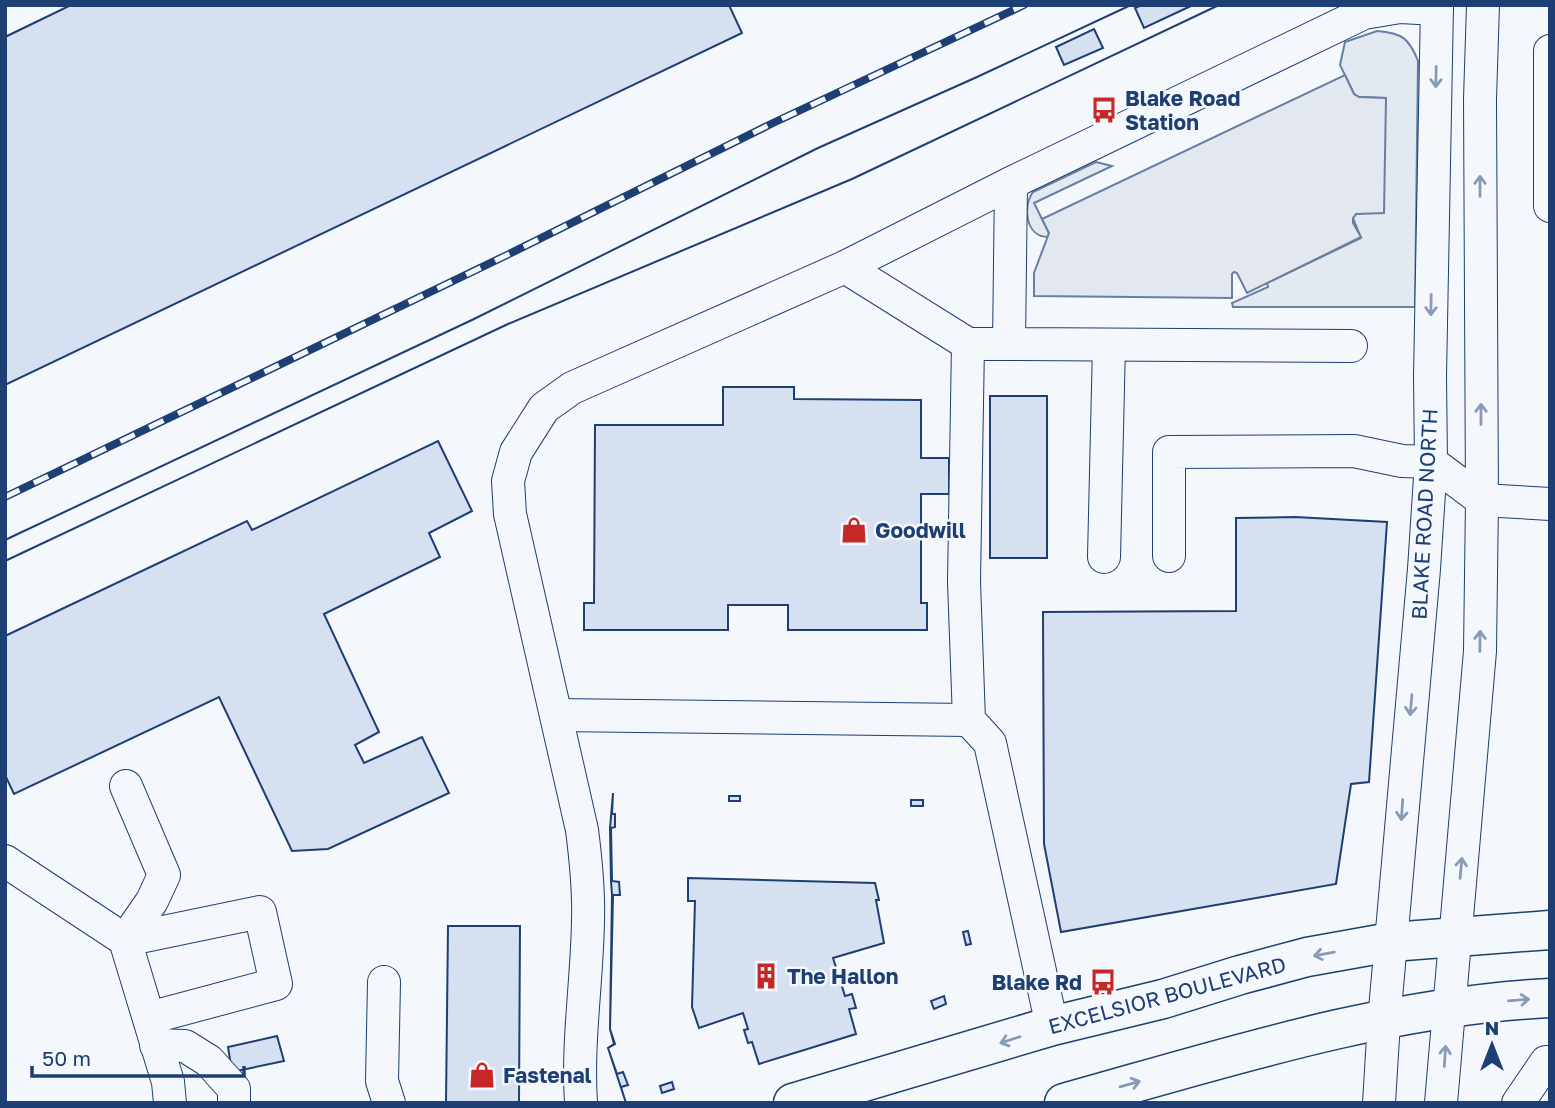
<svg xmlns="http://www.w3.org/2000/svg" width="1555" height="1108" viewBox="0 0 1555 1108" font-family="'Golos Text',sans-serif">
	<style>
		.green { fill: #e3e9f0; stroke: #687fa3; stroke-width: 2 }
		.parking { fill: #e3e8f0; stroke: #687fa3; stroke-width: 2 }
		.building { fill: #d5e0f0; stroke: #1d3f73; stroke-width: 2 }
		.lines { fill: none; stroke-linecap: round; stroke-linejoin: round }
		.minor-casing { stroke: #1d3f73; stroke-width: 34 }
		.major-casing { stroke: #1d3f73; stroke-width: 41 }
		.minor { stroke: #f4f7fb; stroke-width: 32 }
		.major { stroke: #f4f7fb; stroke-width: 38 }
		.tram { stroke: #1d3f73; stroke-width: 2 }
		.rail-casing { stroke: #1d3f73; stroke-width: 8 }
		.rail { stroke: #f4f7fb; stroke-width: 5; stroke-dasharray: 16; stroke-linecap: butt }
		.oneway { stroke: #889bb7 }
		.labels { text-anchor: middle; dominant-baseline: central; stroke-width: 5; stroke-linejoin: round; paint-order: stroke }
		.poi-label { font-size: 21px; font-weight: bold; fill: #1d3f73; stroke: #f4f7fb; text-anchor: start }
		.street-label { font-size: 21px; fill: #1d3f73; stroke: #f4f7fb }
	</style>
	<rect width="100%" height="100%" fill="#f4f7fb"/>
	<g class="green">
		<path d="M1377,31c25,2 32,7 41,30l-3,246h-182l-1,-4 36,-16 -1,-4 94,-45 -8,-20 4,-5 28,-115 -26,-1 -5,-3 -14,-29 5,-23z"/>
		<path d="M1096,162l16,4 -78,37 15,30 -1,4c-22,0 -26,-30 -15,-45z"/>
	</g>
	<path class="parking" d="M1345,75l9,19 5,3 27,1 -2,115 -28,1 -3,4v5l8,14 -114,56 -10,-20 -3,-1 -2,2v24l-198,-2v-23l15,-40 -7,-14z"/>
	<g class="building">
		<path d="M71,5h658l13,28 -737,352v-348z"/>
		<path d="M1142,5h51l-49,23 -9,-20z"/>
		<path d="M1094,29l9,19 -39,17 -8,-18z"/>
		<path d="M723,387h71v12l127,1v58h28v36h-28v109h6v27h-139v-25h-60v25h-144v-27h10l1,-178h128z"/>
		<rect x="990" y="396" width="57" height="162"/>
		<path d="M438,441l34,70 -43,22 11,24 -116,57 55,118 -24,13 9,18 58,-26 27,56 -121,56 -36,2 -73,-154 -205,97 -9,-19v-139l242,-115 5,9z"/>
		<path d="M1295,517l92,5 -18,260 -18,2 -15,100 -275,48 -17,-88 -1,-232 193,-1v-93z"/>
		<path d="M613,793l-1,21h3v13l-4,1 1,53 7,1 1,13h-7l-3,134 5,15 -7,4 9,26 6,-2 5,13 -7,2 5,16 -18,-55 6,-4 -4,-15 2,-134 -1,-14 -1,-53z"/>
		<rect x="729" y="796" width="11" height="5"/>
		<rect x="911" y="800" width="12" height="6"/>
		<path d="M688,878l187,5 4,17h-3l8,43 -51,15 12,38 7,-2 4,14 -7,1 7,25 -97,30 -7,-22 -4,1 -4,-13 4,-1 -5,-16 -44,15 -7,-21 3,-106h-7z"/>
		<path d="M448,926h72l-1,177h-73z"/>
		<path d="M968,931l3,13 -5,1 -3,-13z"/>
		<path d="M944,996l2,8 -12,5 -3,-8z"/>
		<path d="M277,1036l7,25 -52,11 -4,-25z"/>
		<path d="M672,1082l2,7 -12,4 -2,-7z"/>
	</g>
	<g class="lines">
		<g class="minor-casing">
			<g id="minor">
				<path d="M1550,51v155"/>
				<path d="M1011,183l-2,161 342,2"/>
				<path d="M845,267l123,77"/>
				<path d="M1009,344h-41l-4,238 5,138 21,23 62,283"/>
				<path d="M1169,556v-104l185,-1 48,10 29,1 51,38 68,4"/>
				<path d="M1104,557l5,-212"/>
				<path d="M556,715l413,5"/>
				<path d="M5,861l120,79 135,-28 16,72 -127,34"/>
				<path d="M125,940l27,-39 12,-26 -38,-89"/>
				<path d="M125,940l43,142 2,21"/>
				<path d="M384,982l-2,99 7,22"/>
				<path d="M156,1045l29,1 24,15 25,28v14"/>
				<path d="M581,1103c-4,-61 6,-121 7,-182 1,-31 -2,-60 -6,-91l-72,-316 -2,-33 8,-29 28,-44 28,-20 273,-121 166,-84 353,-170 36,-6 37,2"/>
				<path d="M1379,1103l5,-82 40,-452 7,-107 -1,-85 7,-372"/>
				<path d="M1441,1103l39,-452 2,-151 -2,-401 3,-94"/>
				<path d="M1518,1103l28,-41h4"/>
			</g>
		</g>
		<g class="major-casing">
			<g id="major">
				<path d="M793,1103l259,-77 111,-27 77,-24 67,-18 84,-15 159,-12"/>
				<path d="M1064,1103c158,-44 321,-97 486,-105"/>
			</g>
		</g>
		<use href="#minor" class="minor"/>
		<use href="#major" class="major"/>
		<g class="tram">
			<path d="M5,540l469,-221 344,-171 159,-71 154,-72"/>
			<path d="M5,561l503,-237 344,-145 367,-174"/>
		</g>
		<g class="rail-casing">
			<path id="rail" d="M5,497l502,-242 266,-132 251,-118"/>
		</g>
		<use href="#rail" class="rail"/>
	</g>
	<defs><path id="oneway-shaft" d="M-6 0H5M1.5-3L5.5 0L1.5 3" fill="none" stroke-width="1.6" stroke-linecap="round" stroke-linejoin="round" transform="scale(1.75)"/></defs>
	<g class="oneway">
		<use href="#oneway-shaft" transform="translate(1436 77) rotate(91)"/>
		<use href="#oneway-shaft" transform="translate(1480 186) rotate(-90)"/>
		<use href="#oneway-shaft" transform="translate(1431 305) rotate(91)"/>
		<use href="#oneway-shaft" transform="translate(1481 414) rotate(-90)"/>
		<use href="#oneway-shaft" transform="translate(1480 641) rotate(-89)"/>
		<use href="#oneway-shaft" transform="translate(1411 705) rotate(95)"/>
		<use href="#oneway-shaft" transform="translate(1402 810) rotate(94)"/>
		<use href="#oneway-shaft" transform="translate(1461 868) rotate(-85)"/>
		<use href="#oneway-shaft" transform="translate(1324 954) rotate(170)"/>
		<use href="#oneway-shaft" transform="translate(1519 1000) rotate(-5)"/>
		<use href="#oneway-shaft" transform="translate(1010 1040) rotate(162)"/>
		<use href="#oneway-shaft" transform="translate(1445 1056) rotate(-86)"/>
		<use href="#oneway-shaft" transform="translate(1130 1084) rotate(-16)"/>
	</g>
	<defs>
		<g id="bus-bare" transform="scale(2.1)"><path d="M-5-6H5V4H4V6H2V4H-2V6H-4V4H-5ZM-3.5-4V0h7V-4ZM-3.5 1.2v1.5H-2V1.2ZM2 1.2v1.5H3.5V1.2Z" fill="#c62828" stroke="#f4f7fb" stroke-width="2.5" paint-order="stroke"/></g>
		<g id="shop-bare" transform="scale(2.1)"><path d="M-5-2.5h2.3a2.7 3.5 0 0 1 5.4 0H5L5.5 6h-11ZM-1.5-2.5h3a1.5 2.3 0 0 0-3 0Z" fill="#c62828" stroke="#f4f7fb" stroke-width="2.5" paint-order="stroke"/></g>
		<g id="building-bare" transform="scale(2.1)"><path d="M-4-6H4V6H1V3H-1V6H-4ZM-2.5-4.3h1.7v1.8h-1.7ZM.8-4.3h1.7v1.8H.8ZM-2.5-1h1.7V.8h-1.7ZM.8-1h1.7V.8H.8Z" fill="#c62828" stroke="#f4f7fb" stroke-width="2.5" paint-order="stroke"/></g>
	</defs>
	<g fill-rule="evenodd">
		<use href="#bus-bare" x="1104" y="110"/>
		<use href="#shop-bare" x="854" y="530"/>
		<use href="#building-bare" x="766" y="976"/>
		<use href="#bus-bare" x="1103" y="982"/>
		<use href="#shop-bare" x="482" y="1075"/>
	</g>
	<g class="labels">
		<g class="poi-label">
			<text x="1125" y="98">Blake Road<tspan x="1125" dy="24">Station</tspan></text>
			<text x="875" y="530">Goodwill</text>
			<text x="787" y="976">The Hallon</text>
			<text x="1082" y="982" text-anchor="end">Blake Rd</text>
			<text x="503" y="1075">Fastenal</text>
		</g>
		<g class="street-label">
			<text transform="translate(1424 514) rotate(-87)">BLAKE ROAD NORTH</text>
			<text transform="translate(1167 995) rotate(-15)">EXCELSIOR BOULEVARD</text>
		</g>
	</g>
	<rect width="1555" height="1108" fill="none" stroke="#1d3f73" stroke-width="14"/>
	<g transform="translate(1492 1045)" stroke="#f4f7fb" stroke-width="5" paint-order="stroke">
	<path d="M0-5L12 26L0 18L-12 26Z" fill="#1d3f73"/>
	<text y="-10" font-size="19" font-weight="bold" text-anchor="middle" fill="#1d3f73">N</text>
	</g>
	<path d="M32 1066v10h212v-10" fill="none" stroke="#1d3f73" stroke-width="3.5"/>
	<text x="42" y="1066" font-size="21" fill="#1d3f73" stroke="#f4f7fb" stroke-width="5" paint-order="stroke">50 m</text>
</svg>
